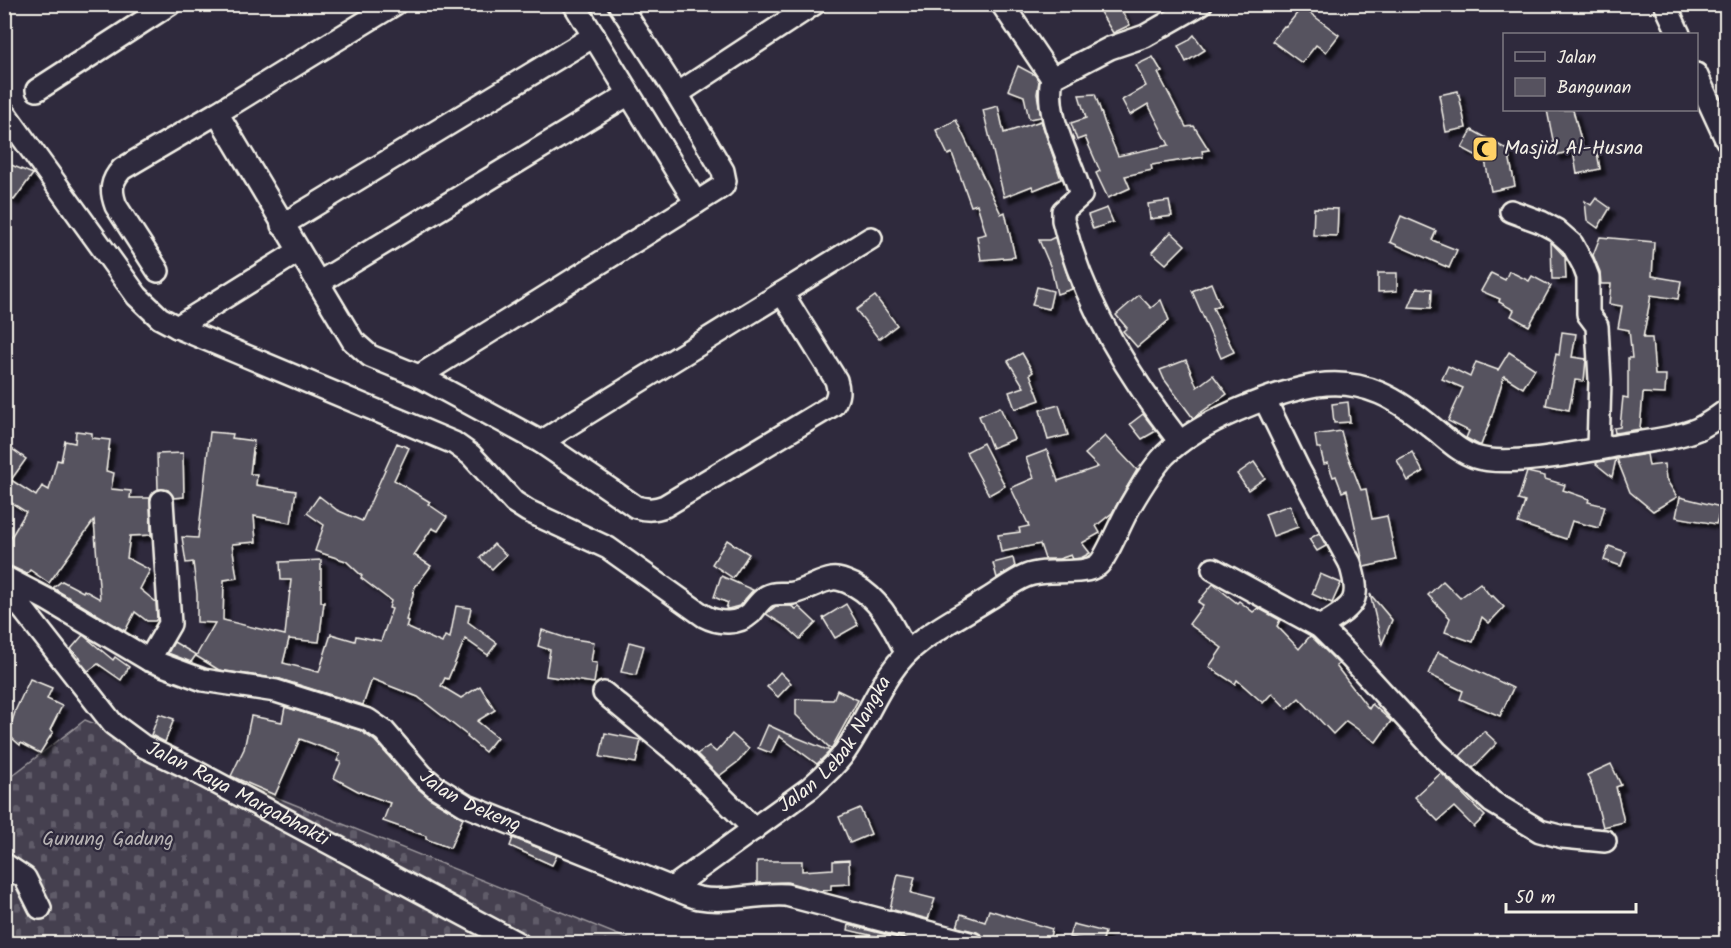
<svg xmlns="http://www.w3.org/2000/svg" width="1731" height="948" viewBox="0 0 1731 948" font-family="Kalam,sans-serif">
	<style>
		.cemetery { fill: url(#cemetery-stones); stroke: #9c989c; stroke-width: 1.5 }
		.building { fill: #56525f; stroke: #f4f1e8; stroke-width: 1.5; filter: url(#shadow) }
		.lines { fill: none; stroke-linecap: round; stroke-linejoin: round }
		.minor-casing { stroke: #f4f1e8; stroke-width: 26 }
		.minor { stroke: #2f2a3d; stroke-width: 21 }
		.labels { text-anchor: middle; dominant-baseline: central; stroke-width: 4.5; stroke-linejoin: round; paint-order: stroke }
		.poi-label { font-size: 20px; fill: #f4f1e8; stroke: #2f2a3d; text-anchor: start }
		.street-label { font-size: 20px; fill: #f4f1e8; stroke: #2f2a3d }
		.park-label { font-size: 20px; fill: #b7b3b3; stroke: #2f2a3d }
	</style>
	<defs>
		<pattern id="cemetery-stones" width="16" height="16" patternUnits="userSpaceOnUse" patternTransform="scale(1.5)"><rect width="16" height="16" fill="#454050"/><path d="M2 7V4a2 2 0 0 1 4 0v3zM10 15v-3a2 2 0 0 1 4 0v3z" fill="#605c69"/></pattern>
		<filter id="shadow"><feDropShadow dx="5.5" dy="5.5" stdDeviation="1.5" flood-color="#0009"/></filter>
	</defs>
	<rect width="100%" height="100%" fill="#2f2a3d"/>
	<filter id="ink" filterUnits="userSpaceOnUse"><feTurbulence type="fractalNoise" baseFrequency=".0167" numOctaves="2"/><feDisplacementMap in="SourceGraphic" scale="12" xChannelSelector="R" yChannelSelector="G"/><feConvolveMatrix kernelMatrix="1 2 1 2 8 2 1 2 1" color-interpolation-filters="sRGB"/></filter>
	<g filter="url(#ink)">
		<path class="cemetery" d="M85,720l553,223 -633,1v-163z"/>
		<g class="building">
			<path d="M1095,4h22l13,21 -17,8z"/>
			<path d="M1302,7l37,28 -13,17 -10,-7 -14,18 -30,-22 12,-15 2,1z"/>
			<path d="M1194,35l11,15 -19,12 -8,-16 10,-5z"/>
			<path d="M1153,57l9,15 -4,1 28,54 8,-1 15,24 -7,1 1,6 -52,8 1,5 -27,6 5,12 -22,10 -12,-25 4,-2 -15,-34 -8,3 -6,-17 15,-5 -7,-23 16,-1 12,36 11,26 51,-11 -21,-41 -18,11 -8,-15 24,-14 -10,-21z"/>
			<path d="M1018,66l17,9 4,6 -2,13 4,23 -12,2 -5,-23 -16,-6z"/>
			<path d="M1458,91l8,37 -20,4 -7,-37z"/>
			<path d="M998,106l6,27 37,-12 20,58 -27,11 -2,-4 -28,11 -21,-87z"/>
			<path d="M1547,110h26l10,38 -27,7z"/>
			<path d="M956,120l45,94 4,-2 10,45 -34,3 -4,-24 9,-2 -9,-30 -6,2 -19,-53 -4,2 -12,-25z"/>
			<path d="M1472,130l36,20 7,36 -24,5 -6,-31 -23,-12z"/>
			<path d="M1596,147l4,22 -23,5 -4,-23z"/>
			<path d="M4,162l29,12 -19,26 -10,-5z"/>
			<path d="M1596,198l14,10 -12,20 -11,-8 -2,-19 6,4z"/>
			<path d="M1169,201l3,15 -22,3 -2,-15z"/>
			<path d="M1107,208l6,14 -20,7 -5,-14z"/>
			<path d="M1314,208l24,1 -1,27 -24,-1z"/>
			<path d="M1401,216l35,15 -4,9 25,10 -8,18 -59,-26z"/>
			<path d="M1171,232l14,13 -19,19 -14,-12z"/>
			<path d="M1055,237l17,52 -15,5 -6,-26 -12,-28h10z"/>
			<path d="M1600,237l54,5 -2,34 29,5 -3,18 -27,-4 -8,43h9l3,37h11l-1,19 -22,-1 -3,36 -25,4 -1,-5 6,-1 3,-30 5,1v-40h4l-3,-28 -11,-2 4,-22 -13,-2 2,-20h-10l-1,-12 -7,-17z"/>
			<path d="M1551,242l14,15 1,22h-14z"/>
			<path d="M1509,271l20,10 3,-5 19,10 -22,40 -18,-10 3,-6 -15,-8 1,-3 -19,-8 10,-18 14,7z"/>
			<path d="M1378,273h19v18l-19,1z"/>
			<path d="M1211,283l9,22 -7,3 21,44 -13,6 -29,-67z"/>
			<path d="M1037,287l16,4 -4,18 -17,-4z"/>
			<path d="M1417,288l15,1 -1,19 -22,-1z"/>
			<path d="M1139,295l12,13 10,-8 8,20 -32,27 -14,-16 4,-3 -11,-13z"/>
			<path d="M875,296l22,29 -18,14 -23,-29z"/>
			<path d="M1562,332l14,2 -4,23 14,2 -2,22 -9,-1 -6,30 -23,-5 10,-51 3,1z"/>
			<path d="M1509,352l26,17 -12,19 -19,-12 -13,43 -10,26h-2l-13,-7 3,-7 -21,-10 15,-33 -21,-9 6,-13 22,11 6,-15 22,8z"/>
			<path d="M1022,353l11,19 -3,2 10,26 -25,9 -6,-17 15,-5 -16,-26z"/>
			<path d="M1186,360l11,27 16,-12 14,19 -34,24 -29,-39 -4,-9z"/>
			<path d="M1348,402l2,20 -16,1 -2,-19z"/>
			<path d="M1059,405l9,30 -20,5 -8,-30z"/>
			<path d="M1000,407l14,32 -22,9 -13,-32z"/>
			<path d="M1143,414l13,17 -14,8 -12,-15z"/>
			<path d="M76,431l16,2v5l18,2 -4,31 8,2 -3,16 20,2 -1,7h20l1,37 -21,1 -3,22 23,12 -10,19 16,13 1,17 -2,2h-8l-12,-9 -10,19 -72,-43 9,-7 21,11 1,-2 16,9 -6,-79 -45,63 -19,-13 -3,4 -23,-11v-14l22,-37 -22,-14v-39l8,-10 14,10 -15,21 25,16 6,-10 7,4 8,-30 4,1 4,-20 10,2z"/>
			<path d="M1341,431l6,23 14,36 5,-1 6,30 15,-3 9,44 -32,7 -17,-77 -5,2 -6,-16 -3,1 -5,-14 -4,1 -4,-16h-3l-2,-13z"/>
			<path d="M210,432l23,2 -1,4 22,3 -4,33h7l-1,11 40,6 -5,32 -37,-7 2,26 -24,2 5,34 -13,2 -1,40 62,15 6,-55h-10l-1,-18 41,-2v42h3l-5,40 -30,-3 -6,24 36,9 12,-38 24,7 1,-5 25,5 11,-32 -3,-1 2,-7 -30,-23 1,-2 -16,-15 -31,-10 9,-26 -17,-12 12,-17 18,14 25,11 35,-78 12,5 -15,32 36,22 -2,2 19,13 -9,14 -6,-3 -18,27 17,11 -16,21 -9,33 2,1 -2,6 36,16 3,-7 5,2 6,-32 15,2 -3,14 29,21 -9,12 -23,-16 -17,40 -3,-1 -4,8 20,12 19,-12 15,24 -18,11 20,16 -12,15 -18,-15 1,-1 -50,-39 -46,-18 -9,26 -83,-26 -61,-9 -23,-14 19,-33 -18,-1v-28l-4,-32 -7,1 -4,-26 16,1z"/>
			<path d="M1105,436l32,34 -25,43 -16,13 4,7 -18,10 8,10 -9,5 -8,1 -2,-4 -12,4h-14l-5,-15 -39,8 -3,-17 22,-3 -1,-4 10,-2 -18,-38 23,-10 -8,-20 21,-8 11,31 40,-14 -13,-13z"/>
			<path d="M983,443l22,43 -16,9 -23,-43z"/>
			<path d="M1412,452l11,20 -15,9 -11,-21z"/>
			<path d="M183,453l1,44 -10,1 -6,-8 -10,-1 -1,-35z"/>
			<path d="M1647,454l2,12 15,-2 2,15 11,18 -24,14 -23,-19 -13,-33z"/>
			<path d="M1616,459l-4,18 -16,-13 2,-2z"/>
			<path d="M1254,462l11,16 -17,12 -11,-16z"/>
			<path d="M1527,472l18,4v3l20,6 -2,5 26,9 -1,3 17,4 -6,22 -27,-7 -6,18 -48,-16 7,-21 -7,-2z"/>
			<path d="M1680,497l41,10 -5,17 -40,-7z"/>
			<path d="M1290,505l8,22 -25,9 -8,-22z"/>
			<path d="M1319,533l7,13 -9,5 -8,-12z"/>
			<path d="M727,540l22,14 -16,24 -21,-14z"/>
			<path d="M494,544l12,11 -14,14 -12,-11z"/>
			<path d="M1609,546l17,6 -5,14 -17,-6z"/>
			<path d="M1013,558l2,9 -18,11 -4,-15z"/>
			<path d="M1320,574l21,9 -9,20 -20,-9z"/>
			<path d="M721,576l32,14 -14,16 -11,3 -2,-1 2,-5 -14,-6z"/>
			<path d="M1443,581l17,17 20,-15 11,14 2,-1 11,11 -15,16 -7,-6 -9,25 -28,-10 5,-14 -22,-23z"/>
			<path d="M1213,584l24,19 2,-2 14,11 5,-4 22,12 -3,6 22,23 11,-13 2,1 27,27 -3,2 33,43 3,-5 19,17 -15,21 -30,-21 -13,13 -34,-36 -12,11 -15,-16 -9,10 -26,-23 -2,4 -26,-17 13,-19 -33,-24 14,-19 -5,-3z"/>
			<path d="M1370,594l22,26 -10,24z"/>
			<path d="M846,604l12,21 -23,13 -12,-20z"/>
			<path d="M776,606h15l5,3 3,-2 17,16 -16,16 -13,-12 -21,-13z"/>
			<path d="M542,630l24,8 28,4 -3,20 6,1 -3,20 -48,-7 4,-26 -12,-4z"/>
			<path d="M83,635l30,25 2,-3 14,10 -8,13 -23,-16 -10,7 -9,-11 2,-1 -10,-10z"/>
			<path d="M174,642l22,13 -5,7 -23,-9z"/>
			<path d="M629,642l15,4 -8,29 -15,-3z"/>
			<path d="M1438,652l75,36 -13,28 -40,-17 3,-8 -35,-17z"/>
			<path d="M780,672l11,11 -13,14 -11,-10z"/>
			<path d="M30,679l22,9 -5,11 15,7 -12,24 3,2 -13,21 -19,-10 -1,2 -14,-12 4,-5 6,-19z"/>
			<path d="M837,690l21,10 -27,49 -35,-34v-16l37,1z"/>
			<path d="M285,707l74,23 16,11 39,44 15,13 34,20 -13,30 -24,-9v-3l-43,-15 7,-18 -32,-12 -24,-13 7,-16 -4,-1 3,-7 -40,-15 -25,56 -44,-19 13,-27 7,-33 31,6z"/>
			<path d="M159,714l15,5 -9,23 -14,-7z"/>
			<path d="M768,725l13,6 49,20 -13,13 -38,-28 -8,17 -13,-5z"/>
			<path d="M1484,731l13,12 -24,25 -13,-12z"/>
			<path d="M605,733l36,7 -5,23 -36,-6z"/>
			<path d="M732,734l17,15 -10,12 -20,15 -22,-22 12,-8 7,6z"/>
			<path d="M1611,764l10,21 -5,2 8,35 -21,5 -10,-38 -6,-14z"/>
			<path d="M1441,773l44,43 -11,11 -20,-20 -16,14 -23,-24z"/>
			<path d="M860,808l11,26 -21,9 -11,-26z"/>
			<path d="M513,838l44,17 -5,10 -42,-19z"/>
			<path d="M849,860l1,24 -19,1v5l-11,1 -33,-9 -30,1v-22h45v10l31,-2v-8z"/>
			<path d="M898,874l17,3 -4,16 24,6 -7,20 -38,-10z"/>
			<path d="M989,910l63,19 -4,15h-54l-9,-3 -3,-6 -5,-3 -20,-5 4,-13 24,8z"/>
			<path d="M1073,924l32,8 -3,12 -33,-7z"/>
			<path d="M849,925l72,19h-31l1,-4 -43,-10z"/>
		</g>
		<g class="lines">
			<g class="minor-casing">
				<g id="minor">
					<path d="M395,4l-178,109 136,228 17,15 49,20 122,66 95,65c11,3 18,3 29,-1l168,-101c6,-9 6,-15 3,-25l-54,-87"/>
					<path d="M574,4l122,199"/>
					<path d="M1002,4l50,74c-8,40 18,78 29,117l-18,16v9c19,80 67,158 117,222"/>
					<path d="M1665,4l14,30"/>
					<path d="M1696,74l30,65"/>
					<path d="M1052,78l58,-30 35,-12 56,-32"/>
					<path d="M37,90l133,-86"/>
					<path d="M677,94l137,-90"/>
					<path d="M4,112l133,184 23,22 17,9 277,116 17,12 43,47 14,9 80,37 96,68c15,8 34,9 47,-3 5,-6 9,-13 16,-17 9,-5 17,-1 26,-3 14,-3 26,-12 39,-14 8,-1 15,3 22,6 28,16 38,40 52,67"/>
					<path d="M1511,211l30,11 15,8 16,14 11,20 5,13v37l9,12 3,54 -2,69"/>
					<path d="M282,225l312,-189"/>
					<path d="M158,271l-42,-65c-6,-16 -5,-25 6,-37l95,-56"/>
					<path d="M318,283l311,-189"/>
					<path d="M177,327l122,-76"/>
					<path d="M419,376l304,-190 2,-5 -2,-10 -46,-77 -58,-90"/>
					<path d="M1265,400l34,70 51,93c13,41 2,43 -30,64"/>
					<path d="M541,442l330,-204"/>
					<path d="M1213,569l107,58 30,30 88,96 54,49 48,29 23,6 42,4"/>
					<path id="s1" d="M4,577l44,23 101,60 54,20 73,11 92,29 16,11 38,44 14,12 29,18 207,83c9,3 18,8 27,10 29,5 58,-5 87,-3l187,49"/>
					<path id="s2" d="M4,585l109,139 30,22 42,20 334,178"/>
					<path d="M149,660l21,-36 -8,-123"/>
					<path d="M604,693l79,65 71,71"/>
					<path d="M4,864l21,14 15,30"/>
					<path id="s3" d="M672,888l138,-100c11,-10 23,-20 32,-32 28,-38 39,-86 79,-115 21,-16 45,-28 67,-42 12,-7 25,-18 38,-23 22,-9 56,1 72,-11 8,-6 24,-46 32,-59 10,-17 21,-36 35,-51 33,-33 106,-62 152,-70 48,-7 81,14 117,44 13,10 25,23 41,28 32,11 111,-6 146,-12 25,-4 53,-6 77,-16 10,-5 20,-12 28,-18"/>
				</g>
			</g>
			<use href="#minor" class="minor"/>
		</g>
	</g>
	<defs>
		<g id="mosque-square" transform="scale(1.35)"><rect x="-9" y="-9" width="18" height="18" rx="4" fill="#ffd166" stroke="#2f2a3d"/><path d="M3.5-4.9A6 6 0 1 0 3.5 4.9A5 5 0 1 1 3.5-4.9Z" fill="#111"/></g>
	</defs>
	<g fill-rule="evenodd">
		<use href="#mosque-square" x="1485" y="149"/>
	</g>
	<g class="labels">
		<g class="poi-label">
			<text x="1504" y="149">Masjid Al-Husna</text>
		</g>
		<g class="street-label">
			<text stroke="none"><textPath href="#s3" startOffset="220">Jalan Lebak Nangka</textPath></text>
			<text stroke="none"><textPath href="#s2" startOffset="320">Jalan Raya Margabhakti</textPath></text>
			<text stroke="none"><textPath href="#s1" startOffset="528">Jalan Dekeng</textPath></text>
		</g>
		<g class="park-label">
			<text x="108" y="840">Gunung Gadung</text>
		</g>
	</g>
	<rect width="1731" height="948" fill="none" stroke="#2f2a3d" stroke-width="24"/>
	<rect x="12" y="12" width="1707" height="924" fill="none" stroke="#f4f1e8" stroke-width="2" filter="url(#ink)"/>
	<rect x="1503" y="33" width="195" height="78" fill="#2f2a3d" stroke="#7e7a81" stroke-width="1.5"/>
	<rect x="1515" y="52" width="30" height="9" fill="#2f2a3d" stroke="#7e7a81" stroke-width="1.5"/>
	<text x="1557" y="63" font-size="18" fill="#f4f1e8">Jalan</text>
	<rect x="1515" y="78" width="30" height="18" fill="#56525f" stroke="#7e7a81" stroke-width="1.5"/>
	<text x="1557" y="93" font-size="18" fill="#f4f1e8">Bangunan</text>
	<path d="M1506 903v9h130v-9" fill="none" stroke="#f4f1e8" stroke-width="3"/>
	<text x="1515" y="903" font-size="18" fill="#f4f1e8" stroke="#2f2a3d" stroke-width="4.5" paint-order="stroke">50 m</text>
</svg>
